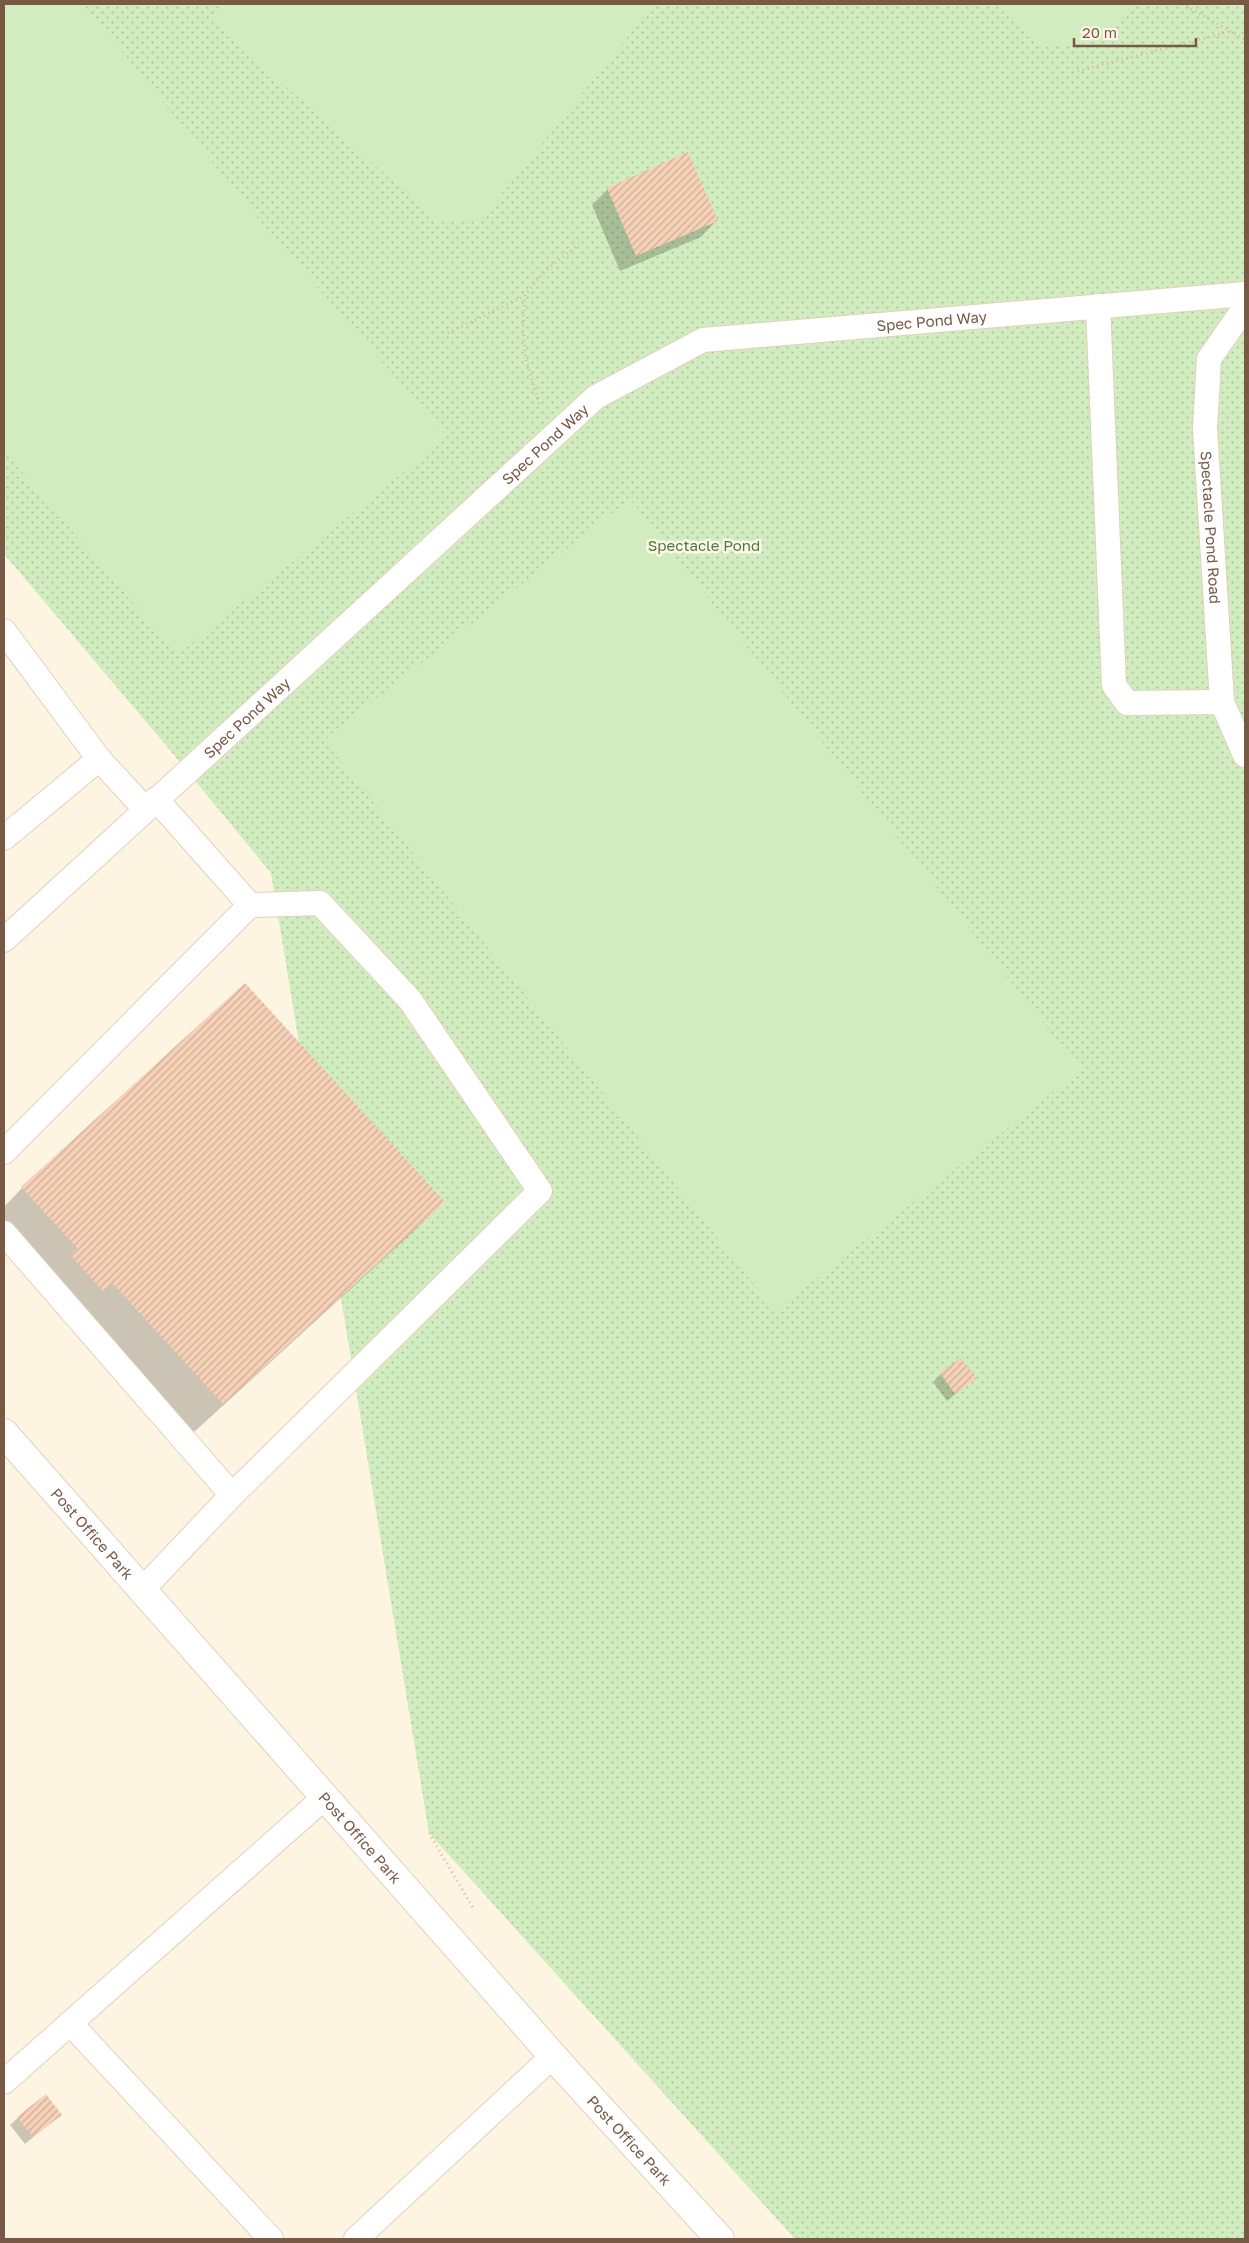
<svg xmlns="http://www.w3.org/2000/svg" width="1249" height="2243" viewBox="0 0 1249 2243" font-family="'Golos Text',sans-serif">
	<style>
		.park { fill: url(#park-dots) }
		.pitch { fill: #d1edbf }
		.shadow { fill: #0003 }
		.building { fill: url(#building-hatch) }
		.lines { fill: none; stroke-linecap: round; stroke-linejoin: round }
		.lane-casing { stroke: #e3d0bd; stroke-width: 26 }
		.street-casing { stroke: #e3d0bd; stroke-width: 30 }
		.path { stroke: #dbb49a; stroke-width: 3; stroke-dasharray: 1 4; stroke-linecap: butt }
		.lane { stroke: #fff; stroke-width: 24 }
		.street { stroke: #fff; stroke-width: 28 }
		.labels { text-anchor: middle; dominant-baseline: central; stroke-width: 5; stroke-linejoin: round; paint-order: stroke }
		.street-label { font-size: 15px; fill: #785946; stroke: #fff7ea }
		.park-label { font-size: 15px; fill: #4c7a3b; stroke: #fff7ea }
	</style>
	<defs>
		<pattern id="park-dots" width="8" height="8" patternUnits="userSpaceOnUse" patternTransform="scale(1.25)"><rect width="8" height="8" fill="#d1edbf"/><path d="M2 2h.1M6 6h.1" fill="none" stroke="#aec39d" stroke-width="1.8" stroke-linecap="round"/></pattern>
		<pattern id="building-hatch" width="6" height="6" patternUnits="userSpaceOnUse" patternTransform="scale(1.25)"><rect width="6" height="6" fill="#f6d1b7"/><path d="M-1 1l2-2M0 6l6-6M5 7l2-2" fill="none" stroke="#ccad97"/></pattern>
	</defs>
	<rect width="100%" height="100%" fill="#fef4e2"/>
	<path class="park" d="M4,4h1241v2235h-450l-366,-406 -158,-960 -107,-130 -160,-189z"/>
	<g class="pitch">
		<path d="M4,4h79l178,218 186,215 -270,218 -173,-204z"/>
		<path d="M229,4h425l-172,214 -44,3 -226,-200z"/>
		<path d="M995,4h136l-23,36 -63,7z"/>
		<path d="M630,499l451,571 -306,241 -451,-571z"/>
	</g>
	<g class="shadow">
		<path d="M608,189l108,32 -15,16 -81,34 -28,-66z"/>
		<path d="M22,1188l421,14 -29,29 -221,202 -189,-203v-23z"/>
		<path d="M941,1374l34,4 -28,23 -14,-19z"/>
		<path d="M60,2115l-35,29 -15,-19 8,-7z"/>
	</g>
	<g class="building">
		<path d="M688,152l30,69 -82,35 -29,-68z"/>
		<path d="M245,983l200,219 -222,202 -111,-121 -9,8 -33,-36 7,-7 -56,-61z"/>
		<path d="M961,1358l16,20 -22,16 -15,-21z"/>
		<path d="M46,2094l16,21 -29,22 -16,-20z"/>
	</g>
	<g class="lines">
		<g class="lane-casing">
			<g id="lane">
				<path d="M1098,306l16,379 13,18 95,-1"/>
				<path id="s1" d="M1245,307l-36,52 -4,69 17,274 23,53"/>
				<path d="M4,631l95,128"/>
				<path d="M156,799l94,106"/>
				<path d="M4,838l95,-79 46,50"/>
				<path id="s2" d="M4,940l592,-543 107,-57 542,-46"/>
				<path d="M4,1152l246,-247 70,-2 90,97 130,191 -308,304 -228,-262"/>
				<path d="M142,1590l90,-95"/>
				<path d="M70,2023l201,216"/>
				<path d="M4,2082l321,-285"/>
				<path d="M356,2239l197,-183"/>
			</g>
		</g>
		<g class="street-casing">
			<g id="street">
				<path id="s3" d="M4,1433l564,640 152,166"/>
			</g>
		</g>
		<g class="path">
			<path d="M1182,4l63,35"/>
			<path d="M1078,71l154,-40"/>
			<path d="M448,333l76,-37"/>
			<path d="M539,404l-13,-44 -3,-31 2,-34 20,-24 34,-27"/>
			<path d="M429,1833l44,75"/>
		</g>
		<use href="#lane" class="lane"/>
		<use href="#street" class="street"/>
	</g>
	<g class="labels">
		<g class="street-label">
			<text stroke="none"><textPath href="#s2" startOffset="1154">Spec Pond Way</textPath></text>
			<text stroke="none"><textPath href="#s2" startOffset="734">Spec Pond Way</textPath></text>
			<text stroke="none"><textPath href="#s1" startOffset="232">Spectacle Pond Road</textPath></text>
			<text stroke="none"><textPath href="#s2" startOffset="329">Spec Pond Way</textPath></text>
			<text stroke="none"><textPath href="#s3" startOffset="134">Post Office Park</textPath></text>
			<text stroke="none"><textPath href="#s3" startOffset="539">Post Office Park</textPath></text>
			<text stroke="none"><textPath href="#s3" startOffset="944">Post Office Park</textPath></text>
		</g>
		<g class="park-label">
			<text x="704" y="545">Spectacle Pond</text>
		</g>
	</g>
	<rect width="1249" height="2243" fill="none" stroke="#785946" stroke-width="10"/>
	<path d="M1074 38v8h122v-8" fill="none" stroke="#785946" stroke-width="2.5"/>
	<text x="1082" y="38" font-size="15" fill="#785946" stroke="#fff7ea" stroke-width="4" paint-order="stroke">20 m</text>
</svg>
